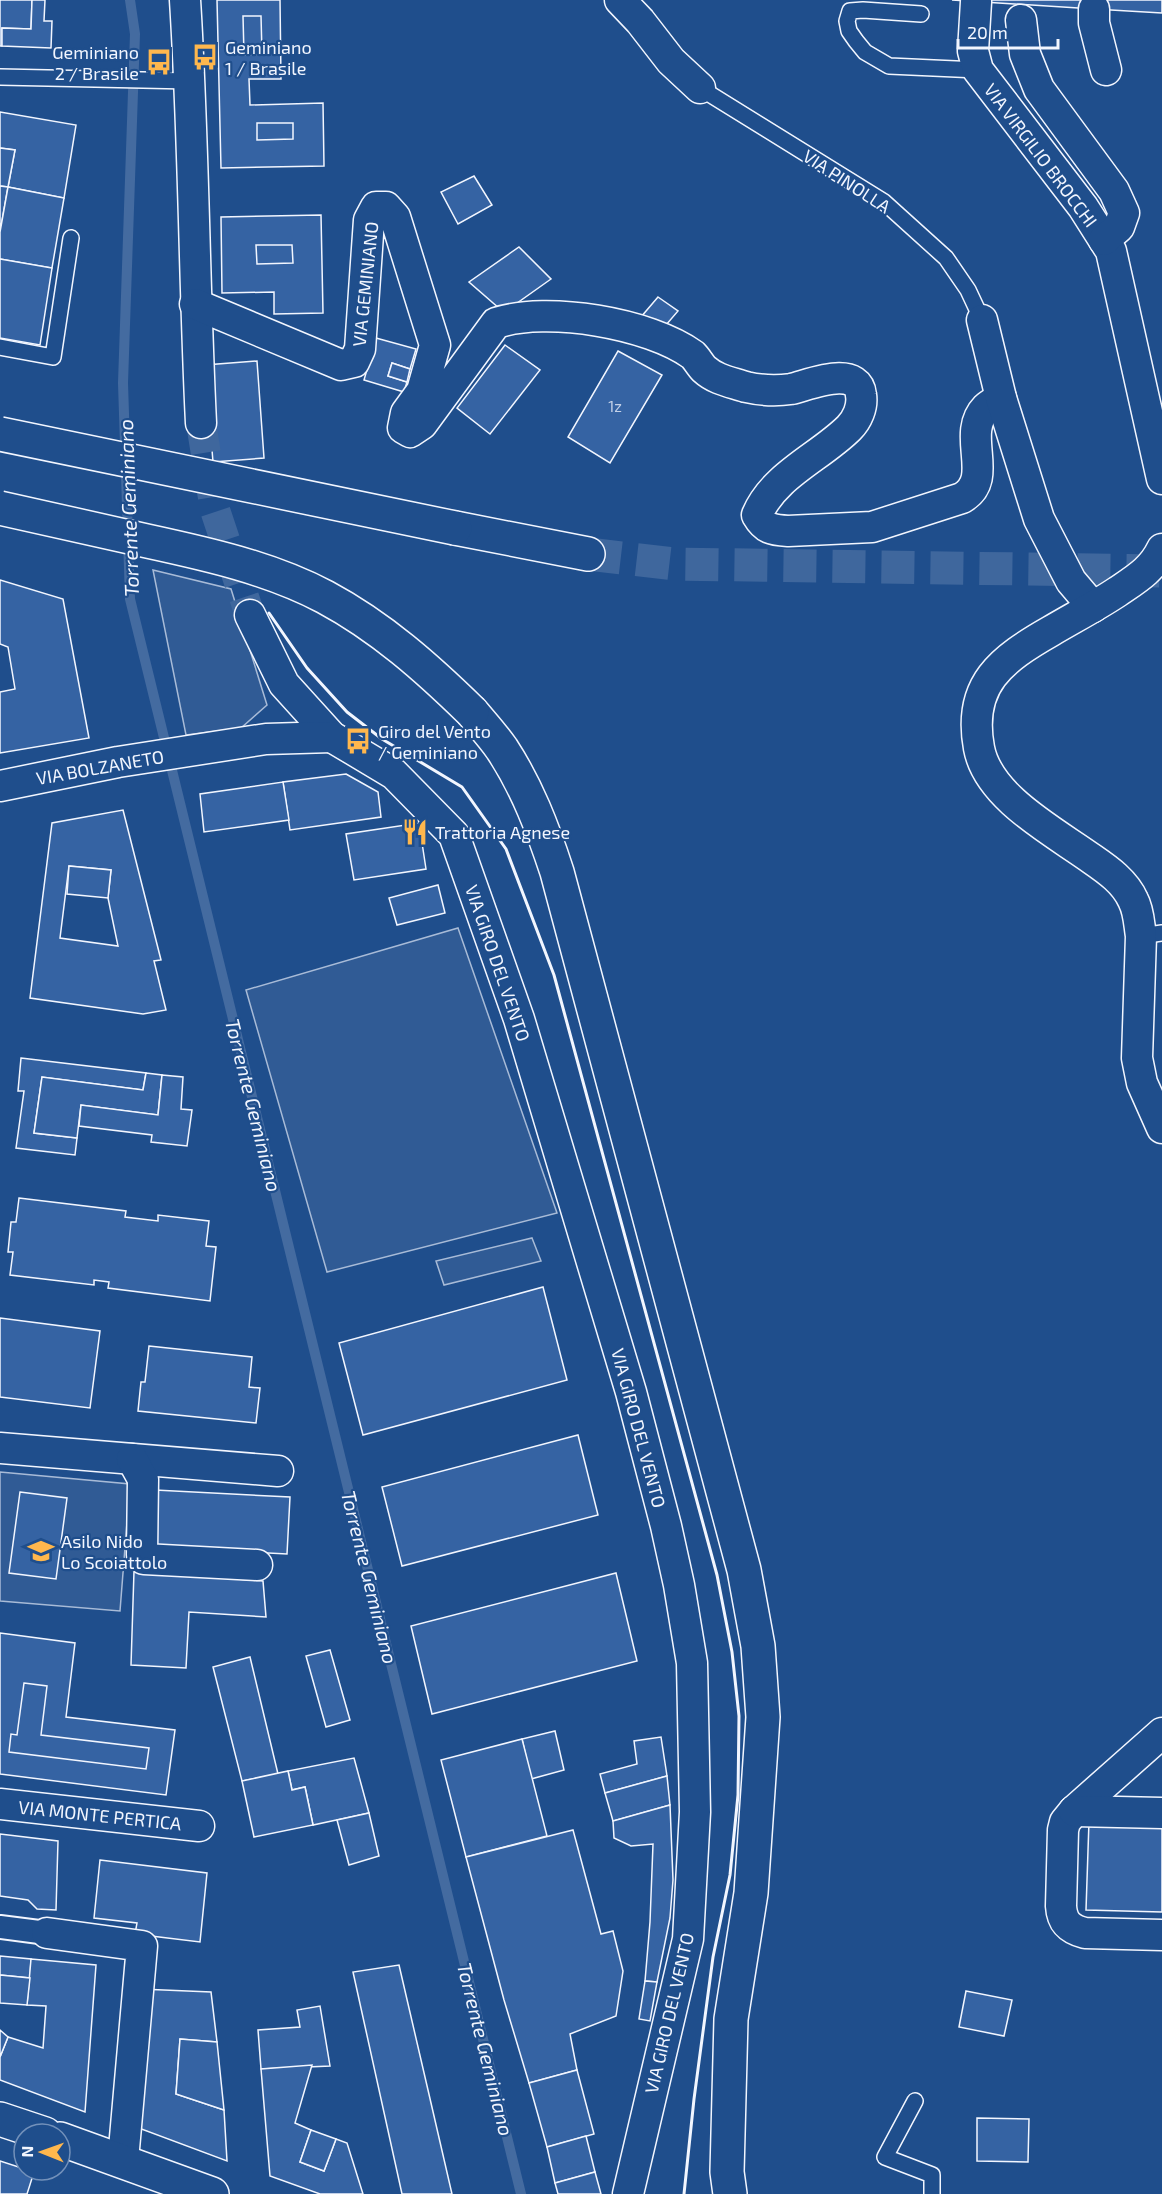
<svg xmlns="http://www.w3.org/2000/svg" width="1162" height="2194" viewBox="0 0 1162 2194" font-family="'Exo 2',sans-serif">
	<style>
		.built { fill: #305b95; stroke: #a8bbd7; stroke-width: 1.5 }
		.lines { fill: none; stroke-linecap: round; stroke-linejoin: round }
		.stream { stroke: #446ba0; stroke-width: 10 }
		.building { fill: #3563a3; stroke: #f2f6ff; stroke-width: 1.5; fill-rule: evenodd }
		.minor-tunnel { stroke: #3f679d; stroke-width: 30; stroke-dasharray: 30 15; stroke-linecap: butt }
		.motorway-tunnel { stroke: #3f679d; stroke-width: 33; stroke-dasharray: 33 16; stroke-linecap: butt }
		.service-casing { stroke: #f2f6ff; stroke-width: 18 }
		.pedestrian-casing { stroke: #f2f6ff; stroke-width: 26 }
		.minor-casing { stroke: #f2f6ff; stroke-width: 33 }
		.secondary-casing { stroke: #f2f6ff; stroke-width: 36 }
		.motorway-casing { stroke: #f2f6ff; stroke-width: 36 }
		.service { stroke: #1f4e8c; stroke-width: 15 }
		.pedestrian { stroke: #1f4e8c; stroke-width: 22 }
		.minor { stroke: #1f4e8c; stroke-width: 30 }
		.secondary { stroke: #1f4e8c; stroke-width: 33 }
		.motorway { stroke: #1f4e8c; stroke-width: 33 }
		.motorway-bridge-casing { stroke: #f2f6ff; stroke-width: 36; stroke-linecap: butt }
		.motorway-bridge { stroke: #1f4e8c; stroke-width: 33 }
		.wall { stroke: #f2f6ff; stroke-width: 3 }
		.labels { text-anchor: middle; dominant-baseline: central; stroke-width: 4.5; stroke-linejoin: round; paint-order: stroke }
		.number-label { font-size: 15px; fill: #c3d1e8 }
		.poi-label { font-size: 18px; fill: #f2f6ff; stroke: #1f4e8c; text-anchor: start }
		.street-label { font-size: 18px; fill: #f2f6ff; stroke: #1f4e8c }
		.water-label { font-size: 20px; font-style: italic; fill: #f2f6ff; stroke: #1f4e8c }
	</style>
	<rect width="100%" height="100%" fill="#1f4e8c"/>
	<g class="built">
		<path d="M153,570l78,19 36,116 -26,23 -55,7z"/>
		<path d="M458,928l99,285 -230,59 -81,-282z"/>
		<path d="M532,1238l9,23 -97,24 -8,-24z"/>
		<path d="M0,1472l130,12 -10,127 -120,-10z"/>
	</g>
	<g class="lines">
		<path class="stream" d="M130,0l5,34 -12,349 7,216 391,1595"/>
	</g>
	<g class="building">
		<path d="M0,0h32l-1,29 -29,-1v18h-2z"/>
		<path d="M32,0h13l-1,21h8l-1,27 -49,-2v-18l29,1z"/>
		<path d="M217,0h63l1,79h-32l1,26 73,-2 1,63 -103,2z"/>
		<path d="M952,0h210v13l-68,-4z"/>
		<path d="M243,16h18l1,38 -18,1z"/>
		<path d="M0,112l76,13 -12,73 -56,-11 7,-37 -15,-2z"/>
		<path d="M257,123h36v16l-36,1z"/>
		<path d="M0,148l15,2 -7,37 -8,-1z"/>
		<path d="M474,176l18,29 -34,19 -17,-32z"/>
		<path d="M0,186l8,1 -8,45z"/>
		<path d="M8,187l56,11 -12,70 -52,-9v-27z"/>
		<path d="M321,215l2,98 -49,1v-22l-52,1 -1,-76z"/>
		<path d="M256,245h36l1,18 -36,1z"/>
		<path d="M519,247l32,32 -41,29 -10,1 -31,-27z"/>
		<path d="M0,259l52,9 -12,77 -40,-7z"/>
		<path d="M658,297l20,14 -18,21 -19,-15z"/>
		<path d="M376,338l40,11 -6,20 -18,-6 -4,13 19,6 -3,10 -40,-12z"/>
		<path d="M505,345l35,25 -50,64 -33,-26z"/>
		<path d="M618,351l44,24 -52,88 -42,-26z"/>
		<path d="M257,361l7,97 -51,4 -8,-97z"/>
		<path d="M392,363l18,6 -3,13 -19,-6z"/>
		<path d="M0,580l63,19 26,139 -89,15v-61l15,-3 -7,-42 -8,-3z"/>
		<path d="M346,774l32,18 3,25 -91,13 -7,-48z"/>
		<path d="M283,782l6,38 -85,12 -4,-38z"/>
		<path d="M123,810l38,150 -7,1 12,49 -23,4 -113,-16 22,-175zM69,866l42,4 -3,28 10,48 -58,-8z"/>
		<path d="M419,823l7,46 -72,11 -8,-46z"/>
		<path d="M69,866l42,4 -3,28 -41,-4z"/>
		<path d="M438,885l7,28 -48,12 -8,-27z"/>
		<path d="M21,1058l125,15 -3,17 -101,-13 -8,56 43,5 -2,17 -59,-7 8,-57h-6z"/>
		<path d="M146,1073l16,2 -4,40 -77,-10 -4,33 -43,-5 8,-56 101,13z"/>
		<path d="M162,1075l21,2 -2,32 11,1 -5,36 -36,-4 1,-7 -73,-9 2,-21 77,10z"/>
		<path d="M19,1198l107,13 -1,6 33,4v-6l51,6 -3,25 10,1 -6,54 -102,-13 1,-6 -15,-2v5l-84,-10 3,-23h-5l3,-30h5z"/>
		<path d="M543,1287l24,93 -204,55 -24,-92z"/>
		<path d="M0,1318l100,13 -10,77 -90,-11z"/>
		<path d="M149,1346l103,11 -3,30 11,1 -4,35 -118,-12 3,-29h4z"/>
		<path d="M578,1435l20,80 -196,51 -20,-79z"/>
		<path d="M155,1490l135,7 -3,57 -136,-7z"/>
		<path d="M20,1492l47,6 -11,81 -47,-6z"/>
		<path d="M134,1571l129,10 3,36 -77,-5 -3,56 -55,-3z"/>
		<path d="M616,1573l21,88 -205,53 -21,-88z"/>
		<path d="M0,1633l75,10 -9,74 109,13 -9,65 -166,-21z"/>
		<path d="M330,1650l20,70 -24,7 -20,-71z"/>
		<path d="M250,1657l28,117 -36,7 -29,-114z"/>
		<path d="M24,1683l23,3 -6,49 108,13 -3,21 -137,-17 2,-18 6,1z"/>
		<path d="M555,1731l9,39 -33,9 -9,-40z"/>
		<path d="M661,1737l6,39 -62,17 -5,-19 37,-10 -3,-23z"/>
		<path d="M522,1739l25,97 -81,21 -25,-97z"/>
		<path d="M354,1758l15,55 -56,12 -8,-38 -13,3 -4,-19z"/>
		<path d="M288,1771l4,19 13,-3 8,38 -59,12 -12,-56z"/>
		<path d="M667,1776l3,29 -57,16 -8,-28z"/>
		<path d="M670,1805l3,75 -3,38 -13,64 -12,-1 5,-59 3,-78 -22,2 -17,-8 -1,-17z"/>
		<path d="M369,1813l10,43 -30,9 -12,-45z"/>
		<path d="M1089,1821l73,2v89l-76,-2z"/>
		<path d="M573,1830l28,104 12,-3 10,40 -7,45 -46,18 7,36 -48,13 -25,-83 -38,-143z"/>
		<path d="M0,1834l58,7 -2,69 -19,-1 -9,-9 -28,-4z"/>
		<path d="M100,1860l107,13 -7,69 -65,-8 2,-11 -43,-5z"/>
		<path d="M0,1956l31,3 -1,19 -30,-3z"/>
		<path d="M31,1959l65,6 -11,147 -85,-32v-23l8,-20 35,11 3,-42 -19,-1z"/>
		<path d="M399,1965l29,125 24,104h-50l-49,-222z"/>
		<path d="M0,1975l30,3 -3,27 -27,-2z"/>
		<path d="M645,1981l12,1 -7,39 -11,-2z"/>
		<path d="M140,1989l71,3 6,50 -37,-3 -4,55 48,16 3,51 -99,-37z"/>
		<path d="M966,1991l46,9 -8,36 -45,-9z"/>
		<path d="M320,2006l10,60 -69,3 -3,-39 42,-3 -3,-17z"/>
		<path d="M0,2030l8,7 -8,20z"/>
		<path d="M180,2039l37,3 7,68 -48,-16z"/>
		<path d="M312,2065l-17,58 16,7 -11,32 24,9 12,-32 11,4 16,51h-43l-50,-18 -9,-107z"/>
		<path d="M577,2070l17,64 -47,13 -18,-64z"/>
		<path d="M977,2118l52,1 -1,43 -51,-1z"/>
		<path d="M311,2130l25,9 -12,32 -24,-9z"/>
		<path d="M586,2136l9,36 -40,11 -8,-36z"/>
		<path d="M0,2161l34,11 -7,22h-27z"/>
		<path d="M595,2172l6,22h-43l-3,-11z"/>
	</g>
	<g class="lines">
		<path class="minor-tunnel" d="M201,423l14,87 35,105"/>
		<path class="motorway-tunnel" d="M588,554l86,10 488,7"/>
		<g class="service-casing">
			<g id="service">
				<path d="M921,14l-58,-4 -13,1 -3,10 2,10 7,10 9,11 24,14 89,4"/>
				<path d="M0,77l190,4"/>
				<path d="M700,88l184,114 62,56 22,32 14,30"/>
				<path d="M0,347l53,10 18,-119"/>
				<path d="M1141,936l21,-3"/>
				<path d="M915,2101l-30,56 47,18v19"/>
			</g>
		</g>
		<g class="pedestrian-casing">
			<path id="pedestrian" d="M0,1927l47,6"/>
		</g>
		<g class="minor-casing">
			<g id="minor">
				<path d="M185,0c9,141 9,282 16,423"/>
				<path d="M620,0l20,21 31,40 29,27"/>
				<path d="M976,2l-3,49 5,19 105,137 28,44 51,228"/>
				<path d="M1094,9v14l12,47"/>
				<path d="M1021,20l4,34 14,35 75,102 10,22 -5,14 -15,13"/>
				<path d="M195,304l146,61 13,-3 6,-13 9,-129 7,-13h10l9,10 40,128 -13,46 -16,22 -3,15 7,4 12,-8 74,-101c51,-17 153,0 197,32 4,4 7,10 11,14 12,11 27,13 42,18 13,3 31,4 45,2 18,-4 67,-25 70,6 2,12 -4,25 -12,33 -29,29 -75,47 -92,87 8,14 15,15 31,16l84,-4 90,-29c34,-20 -2,-63 24,-90 4,-4 11,-7 15,-10"/>
				<path d="M982,320l19,78 38,121 32,62 22,26"/>
				<path d="M1162,549c-10,21 -26,30 -45,43 -21,14 -44,26 -66,39 -49,28 -84,53 -72,117 9,49 74,83 113,111 16,11 33,23 41,41 6,11 6,24 8,36l-4,122 5,25 20,45"/>
				<path d="M250,615l34,69 48,53 62,37 60,61 65,184 112,373 35,134 13,59 13,78 3,149 -7,127 -60,255"/>
				<path d="M0,786l118,-24 148,-23 66,-2"/>
				<path d="M0,1448l278,23"/>
				<path d="M132,1459l11,20 -1,76 2,4 113,6"/>
				<path d="M1162,1733l-88,78 -9,11 -2,8 -2,76c1,16 8,23 24,27l77,2"/>
				<path d="M0,1804l199,22"/>
				<path d="M1074,1811l88,2"/>
				<path d="M47,1933l95,13 -19,214"/>
			</g>
		</g>
		<g class="secondary-casing">
			<g id="secondary">
				<path d="M0,2119l45,15"/>
				<path d="M60,2139l152,55"/>
			</g>
		</g>
		<g class="motorway-casing">
			<g id="motorway">
				<path d="M455,528l133,26"/>
				<path d="M472,712c10,12 21,24 30,37 25,38 41,80 55,123l187,698 14,76 5,71 -12,176 -20,126 -4,153 3,22"/>
			</g>
		</g>
		<use href="#service" class="service"/>
		<use href="#pedestrian" class="pedestrian"/>
		<use href="#minor" class="minor"/>
		<use href="#secondary" class="secondary"/>
		<use href="#motorway" class="motorway"/>
		<g class="motorway-bridge-casing">
			<g id="motorway-bridge">
				<path d="M0,434l455,94"/>
				<path d="M0,508c49,11 98,22 147,33 60,13 123,27 178,56 56,30 102,71 147,115"/>
			</g>
		</g>
		<use href="#motorway-bridge" class="motorway-bridge"/>
		<path class="wall" d="M269,613l38,55 40,44 35,27 80,48 44,62 48,126 163,600 15,77 7,64 -1,79 -8,80 -17,82 -19,142 -10,95"/>
	</g>
	<defs>
		<g id="bus-bare" transform="scale(2.07)"><path d="M-5-6H5V4H4V6H2V4H-2V6H-4V4H-5ZM-3.5-4V0h7V-4ZM-3.5 1.2v1.5H-2V1.2ZM2 1.2v1.5H3.5V1.2Z" fill="#ffb74d" stroke="#1f4e8c" stroke-width="2.5" paint-order="stroke"/></g>
		<g id="restaurant-bare" transform="scale(2.07)"><path d="M-5-6h1v4h1v-4h1v4h1v-4h1v5L-1.5 .5V6h-2V.5L-5-1ZM5-6V6H3V1.5H1.5Q1.5-4 5-6Z" fill="#ffb74d" stroke="#1f4e8c" stroke-width="2.5" paint-order="stroke"/></g>
		<g id="school-bare" transform="scale(2.07)"><path d="M0-5L7-2L0 1L-7-2ZM-4 1L0 2.5L4 1V4Q0 6-4 4Z" fill="#ffb74d" stroke="#1f4e8c" stroke-width="2.5" paint-order="stroke"/></g>
	</defs>
	<g fill-rule="evenodd">
		<use href="#bus-bare" x="205" y="57"/>
		<use href="#bus-bare" x="159" y="62"/>
		<use href="#bus-bare" x="358" y="741"/>
		<use href="#restaurant-bare" x="415" y="832"/>
		<use href="#school-bare" x="41" y="1551"/>
	</g>
	<g class="labels">
		<g class="number-label">
			<text x="615" y="406">1z</text>
		</g>
		<g class="poi-label">
			<text x="225" y="47">Geminiano<tspan x="225" dy="21">1 / Brasile</tspan></text>
			<text x="139" y="52" text-anchor="end">Geminiano<tspan x="139" dy="21">2 / Brasile</tspan></text>
			<text x="378" y="731">Giro del Vento<tspan x="378" dy="21">/ Geminiano</tspan></text>
			<text x="435" y="832">Trattoria Agnese</text>
			<text x="61" y="1541">Asilo Nido<tspan x="61" dy="21">Lo Scoiattolo</tspan></text>
		</g>
		<g class="street-label">
			<text transform="translate(1041 155) rotate(53)">VIA VIRGILIO BROCCHI</text>
			<text transform="translate(847 181) rotate(33)">VIA PINOLLA</text>
			<text transform="translate(365 284) rotate(-84)">VIA GEMINIANO</text>
			<text transform="translate(100 767) rotate(-10)">VIA BOLZANETO</text>
			<text transform="translate(498 963) rotate(71)">VIA GIRO DEL VENTO</text>
			<text transform="translate(639 1428) rotate(75)">VIA GIRO DEL VENTO</text>
			<text transform="translate(100 1815) rotate(6)">VIA MONTE PERTICA</text>
			<text transform="translate(669 2013) rotate(-77)">VIA GIRO DEL VENTO</text>
		</g>
		<g class="water-label">
			<text transform="translate(128 508) rotate(-92)">Torrente Geminiano</text>
			<text transform="translate(254 1105) rotate(76)">Torrente Geminiano</text>
			<text transform="translate(370 1577) rotate(76)">Torrente Geminiano</text>
			<text transform="translate(486 2049) rotate(76)">Torrente Geminiano</text>
		</g>
	</g>
	<g transform="translate(42 2152) rotate(271)"><circle r="28" fill="#1f4e8c" stroke="#7391ba" stroke-width="1.5"/>
	<path d="M0-4.5L10 22L0 15L-10 22Z" fill="#ffb74d"/>
	<text y="-9" font-size="16" font-weight="bold" text-anchor="middle" fill="#f2f6ff">N</text>
	</g>
	<path d="M958 39v9h100v-9" fill="none" stroke="#f2f6ff" stroke-width="3"/>
	<text x="967" y="39" font-size="18" fill="#f2f6ff" stroke="#1f4e8c" stroke-width="4.5" paint-order="stroke">20 m</text>
</svg>
